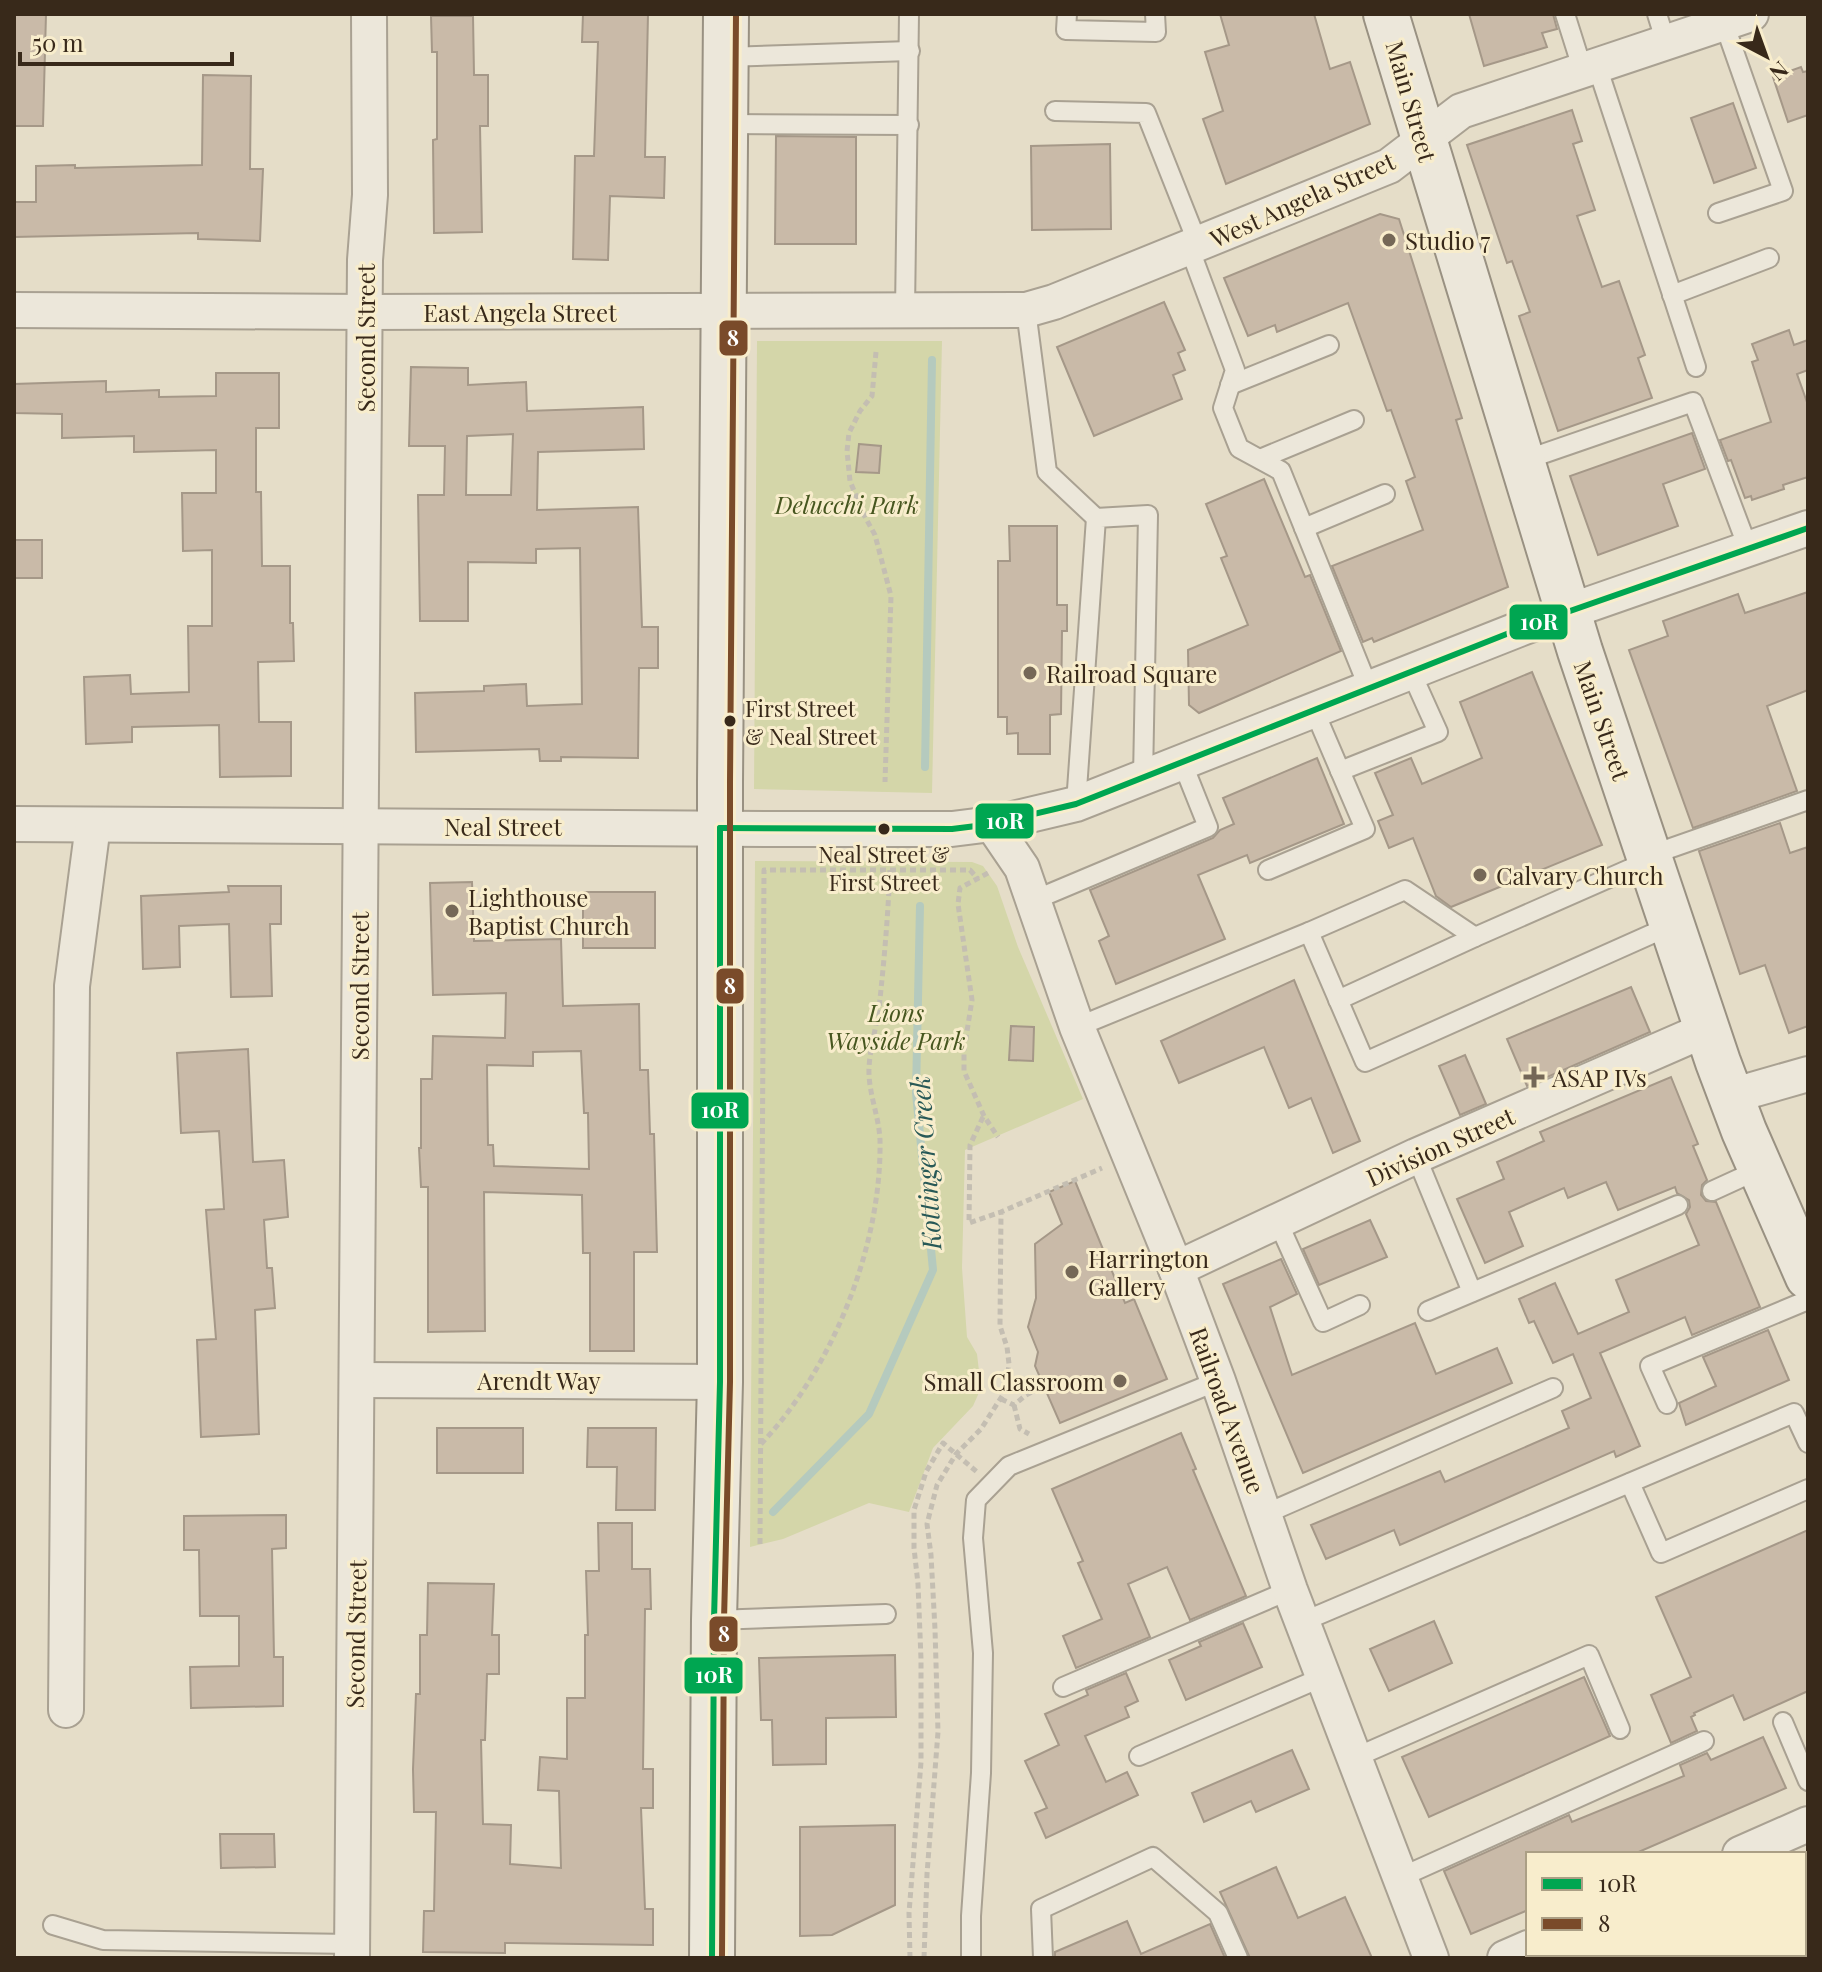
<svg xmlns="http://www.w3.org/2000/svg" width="1822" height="1972" viewBox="0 0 1822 1972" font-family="'Playfair Display',serif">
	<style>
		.green { fill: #d4d6a9 }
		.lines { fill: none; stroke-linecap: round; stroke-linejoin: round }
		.stream { stroke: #b5cabe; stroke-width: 8 }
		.building { fill: #c9baa8; stroke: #a59888; stroke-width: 2; fill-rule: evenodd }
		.lane-casing { stroke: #a9a192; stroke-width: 22 }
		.street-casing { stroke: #a9a192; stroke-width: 38 }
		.secondary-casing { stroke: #999182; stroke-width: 48 }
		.path { stroke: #c4beb2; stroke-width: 5; stroke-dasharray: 6 4; stroke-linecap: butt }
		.lane { stroke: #ece7da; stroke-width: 18 }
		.street { stroke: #ece7da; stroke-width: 34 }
		.secondary { stroke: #ece7da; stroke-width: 44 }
		.bus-1-casing { stroke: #f8edcc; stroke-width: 12 }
		.bus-2-casing { stroke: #f8edcc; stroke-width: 12 }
		.bus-1 { stroke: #00a651; stroke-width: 6 }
		.bus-2 { stroke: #7a4b2a; stroke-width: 6 }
		.poi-dot { fill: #756857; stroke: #f8edcc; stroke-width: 3 }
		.bus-dot { fill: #38291a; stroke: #f8edcc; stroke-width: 3 }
		.labels { text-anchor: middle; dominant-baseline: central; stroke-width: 6; stroke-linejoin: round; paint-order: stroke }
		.bus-label { font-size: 22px; fill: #38291a; stroke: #f8edcc; text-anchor: start }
		.street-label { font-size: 24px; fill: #38291a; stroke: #f8edcc }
		.poi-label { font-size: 24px; fill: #38291a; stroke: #f8edcc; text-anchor: start }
		.park-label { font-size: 24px; font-style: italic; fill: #46561f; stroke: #f8edcc }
		.water-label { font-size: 26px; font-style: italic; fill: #285957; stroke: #f8edcc }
		.line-badge { stroke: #f8edcc; stroke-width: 3 }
		.badge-label { font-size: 22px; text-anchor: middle; font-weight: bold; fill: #fff }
	</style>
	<rect width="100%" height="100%" fill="#e5ddc8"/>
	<g class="green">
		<path d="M757,341h185l-10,452 -178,-4z"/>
		<path d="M755,861l217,1 11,4 14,20 21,61 65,152 -118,51 -3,118 5,69 10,17 4,34 -8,18 -40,42 -24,64 -40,-9 -86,36 -33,8z"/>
	</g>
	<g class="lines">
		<g class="stream">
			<path d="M925,767l7,-407"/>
			<path d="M773,1512l96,-98 64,-144 -17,-177 4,-187"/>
		</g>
	</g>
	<g class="building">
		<path d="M14,14h32l-3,112h-29z"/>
		<path d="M583,14h65l-3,143h20l-1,41 -54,-2 -2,64 -35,-1 2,-103h19l4,-114h-16z"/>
		<path d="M1220,14h94l16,55 20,-7 20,62 -144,60 -23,-65 20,-8 -18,-59 24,-7z"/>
		<path d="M1469,14h84l4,15 -15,4 5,14 -63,19z"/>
		<path d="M431,16h42l1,59h14v51h-8l2,106 -48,1 -1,-93 4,-1v-87h-5z"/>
		<path d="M1801,67l2,5 5,-1v44l-20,7 -15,-45z"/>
		<path d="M203,75l48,1 -1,93h13l-3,72 -62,-2v-6l-184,4v-35h22v-36l39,-1v3l127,-3z"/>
		<path d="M1733,103l23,65 -42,15 -23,-65z"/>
		<path d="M1572,110l10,31 -9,3 22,66 -18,6 25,71 17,-6 26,74 -7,3 14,40 -94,33 -39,-115 11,-4 -18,-51 -5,2 -40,-118z"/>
		<path d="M776,136l80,1v107h-81z"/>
		<path d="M1110,144l1,85 -79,1 -1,-84z"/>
		<path d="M1380,214l19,5 63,199 -6,2 52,167 -134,55 -2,-4 -9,4 -31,-76 91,-36 -17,-49 9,-4 -24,-67 -4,1 -39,-108 -71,29 -2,-7 -27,11 -24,-58z"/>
		<path d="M1164,302l21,48 -7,3 7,17 -12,5 9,24 -88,37 -37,-89z"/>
		<path d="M1789,330l5,15 14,-5v30l-11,4 11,31v72l-25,8 1,4 -32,11 -1,-4 -6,2 -14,-38 -3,1 -8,-21 51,-18 -19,-60 6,-2 -6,-16z"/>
		<path d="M411,367l57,1v17l58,-3 1,29 116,-4 1,42 -106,3 -1,58 101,-3 4,120h16v41h-19l-1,90 -77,-1v4h-21l-1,-12 -123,3 -1,-59 69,-2v-5l42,-2 1,22 55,-2 -2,-156 -44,1v14l-68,-1v59h-48l-2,-126h26l1,-49h-36zM513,434l-2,61h-45l1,-59z"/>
		<path d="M216,373h63v55h-23v64h5l1,74h28v57h3l1,38 -36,1 1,60h32v54l-71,1 -1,-52 -87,2v15l-46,2 -2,-67 46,-2 1,19 58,-2 -1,-66h24v-76l-29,1 -1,-58h34v-43l-82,2v-16l-72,2v-24l-48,-1v-29l92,-3v11l53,-2v7l57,-1z"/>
		<path d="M1692,433l13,36 -42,15 15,42 -80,29 -28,-79z"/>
		<path d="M859,444l22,2 -2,27 -23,-1z"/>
		<path d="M1264,479l41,98 5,-2 31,76 -142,62 -10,-8 -1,-55 60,-25 -27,-67 6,-2 -21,-52z"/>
		<path d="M1009,526h48v79h10v26h-5l-1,83 -11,1v39h-32v-21l-11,1v-17h-9v-156h12z"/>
		<rect x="14" y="540" width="28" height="38"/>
		<path d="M1808,592v98l-41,16 30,85 -104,37 -64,-178 39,-14 -5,-15 75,-27 7,19z"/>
		<path d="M1532,672l70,173 -151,62 -15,-11 -23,-58 -24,10 -11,-27 15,-6 -18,-42 36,-15 11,26 60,-26 -22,-56z"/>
		<path d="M1317,758l27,66 -94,39 -3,-8 -49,20 27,64 -109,45 -17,-43 10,-5 -19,-46 123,-52 7,-8 14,-6 -11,-26z"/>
		<path d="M1780,823l10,30 18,-6v179l-19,7 -24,-68 -25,9 -41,-123z"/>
		<path d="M472,882l2,59 87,-2 2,67 76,-2 1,66h8l2,64h4l3,118h-23v99h-44v-98h-7l-1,-58 -98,-3 1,139 -57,1v-145h-7l-2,-39h2v-69h11l1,-43 72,2 1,-45 -73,2 -3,-112zM581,1051l3,62h4l1,56 -95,-3 -1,-21h-5l-1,-80 46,1v-14z"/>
		<path d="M228,886h53v38h-11l2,72 -41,1 -2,-73 -50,2 1,41 -37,2 -2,-73 88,-4z"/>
		<rect x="583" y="892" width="72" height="56"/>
		<path d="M1294,980l66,161 -27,12 -22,-55 -22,10 -25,-61 -85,36 -18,-42z"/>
		<path d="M1631,987l19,45 -123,54 -20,-47z"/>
		<path d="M1011,1026l23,1 -1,34 -24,-1z"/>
		<path d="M248,1049l5,113 31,-2 4,57 -24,3 3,48h5l3,40 -20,2 4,124 -58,3 -4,-97 19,-1 -10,-129 18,-1 -5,-78 -38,2 -4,-80z"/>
		<path d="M1465,1055l21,49 -26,11 -21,-49z"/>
		<path d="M1671,1077l27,67 -5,2 14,34 -5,5 -1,10 5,6 10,1 44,105 -68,28 -7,-18 -85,36 40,93 -24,11 -2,-6 -214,94 -6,-15 -68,29 -15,-34 129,-54 5,11 124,-54 -7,-17 29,-13 -18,-44 -20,9 -19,-42 -5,2 -10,-24 36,-16 23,51 51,-22 -13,-32 83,-35 -13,-31 4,-7 -1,-7 -12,-7 -2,-6 -57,23 -12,-28 -38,16 -4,-10 -55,24 14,34 -38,17 -28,-64 47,-20 -7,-17 47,-21 -4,-9z"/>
		<path d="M1075,1181l50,122 9,-4 33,80 -107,44 -25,-57 3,-14 -10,-25 8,-29 -1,-54 27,-20 -13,-32z"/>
		<path d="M1370,1220l17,37 -68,28 -16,-36z"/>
		<path d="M1281,1259l16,35 -27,13 22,68 123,-52 21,51 61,-26 15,35 -209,90 -80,-189z"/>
		<path d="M1768,1330l21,50 -103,45 -7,-22 37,-17 -13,-29z"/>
		<rect x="437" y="1428" width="86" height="45"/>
		<path d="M588,1428h68l-1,82h-39l1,-43h-30z"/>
		<path d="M1181,1433l15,36 -3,1 53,126 -56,24 -23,-53 -39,17 22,53 -74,31 -13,-32 39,-17 -24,-56 5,-2 -31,-72z"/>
		<path d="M286,1515v33l-14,1 2,108h9v49l-92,2 -1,-41 49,-1v-50h-39l-1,-66h-15v-34z"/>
		<path d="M598,1523h34v46h18l1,40h-6l-2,160h10v39h-12l4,101h8v36l-148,-2v10l-82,-1 1,-41h10l2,-99h-22l-1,-43 3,-75h4v-59h7l1,-52 66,1 -2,51h7v39h-12l-2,66h-4l2,84 28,1 -1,39 51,4 -2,-77 -21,-1 2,-33 27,2v-61h18v-63h3l-2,-64h13z"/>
		<path d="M1808,1530v161l-64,29 -11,-25 -39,18 1,2 -4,2 6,14 -26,12 -20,-48 40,-18 -35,-80z"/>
		<path d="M1434,1621l18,42 -63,28 -19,-42z"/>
		<path d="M1243,1623l19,44 -76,33 -17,-40 32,-14 -2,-4z"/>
		<path d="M895,1655l1,62 -70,1v46l-53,1 -1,-45h-11l-2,-62z"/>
		<path d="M1126,1673l12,28 -13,6 4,10 -44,19 21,46 21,-10 11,23 -92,43 -11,-25 12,-5 -22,-47 34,-16 -14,-31 43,-19 -2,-5z"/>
		<path d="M1584,1677l26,59 -181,81 -27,-60z"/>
		<path d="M1763,1737l23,51 -152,66h-106v56l-57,24 -27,-63 125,-56 3,7 112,-46 -4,-11 27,-12 4,7z"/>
		<path d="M1292,1750l17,39 -53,23 -5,-11 -47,21 -12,-29z"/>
		<path d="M895,1825v80l-63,30 -32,1v-109z"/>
		<path d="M220,1834h54l1,33 -54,1z"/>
		<path d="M1276,1867l22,51 47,-21 27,61h-122l-30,-66z"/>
		<path d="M1127,1921l14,33 69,-30 15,34h-170v-6z"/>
	</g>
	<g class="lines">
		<g class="lane-casing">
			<g id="lane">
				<path d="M1067,14l-1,16 90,2 -1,-18"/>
				<path d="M1565,14l18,57"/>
				<path d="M1657,14l9,29"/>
				<path d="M726,57l184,-6"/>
				<path d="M1597,66l99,301"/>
				<path d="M1055,111l91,2 52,131"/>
				<path d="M726,124l183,1"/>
				<path d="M1718,213l65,-22 -59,-168"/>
				<path d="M1189,247l46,123 -12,38 16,40 42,23 88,218"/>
				<path d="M1672,295l97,-37"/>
				<path d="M1026,310l21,162 49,46"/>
				<path d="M905,311l4,-297"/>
				<path d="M1230,385l99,-40"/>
				<path d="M1260,459l94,-39"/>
				<path d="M1522,461l171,-59 55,146"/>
				<path d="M1304,528l81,-34"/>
				<path d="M1340,771l98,-39 -27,-60"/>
				<path d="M1076,804l20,-286 52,-3 -5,263"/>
				<path d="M1648,856l160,-56"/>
				<path d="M1650,860l-175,77 -70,-47 -96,42 56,130 307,-137"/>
				<path d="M1268,870l97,-41 -51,-119"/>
				<path d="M1032,901l176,-74 -26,-65"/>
				<path d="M1338,1000l137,-63"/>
				<path d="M1077,1027l232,-95"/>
				<path d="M1416,1156l56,136"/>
				<path d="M1712,1191l48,-22"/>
				<path d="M1277,1220l46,102 37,-17"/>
				<path d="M1428,1311l250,-106"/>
				<path d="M1667,1404l-17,-38 158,-66"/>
				<path d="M1630,1483l31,70 147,-64"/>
				<path d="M1265,1514l288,-126"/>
				<path d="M714,1620l172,-6"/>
				<path d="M1302,1622l492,-209 14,30"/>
				<path d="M1063,1687l227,-97"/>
				<path d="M1783,1722l25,59"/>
				<path d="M1139,1756l184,-79"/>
				<path d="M1354,1758l235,-103 31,74"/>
				<path d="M1399,1878l305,-137"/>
				<path d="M53,1925l50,15 249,4"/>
				<path d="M971,1958v-42l10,-143 2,-120 -10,-115 3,-38 33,-34 209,-85"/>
				<path d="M1043,1958l-2,-49 112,-52 65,56 20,45"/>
			</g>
		</g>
		<g class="street-casing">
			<g id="street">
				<path d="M14,310l352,2 660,-2 28,-8 335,-136 72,-55 290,-97"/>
				<path d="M14,824l757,5h181l40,-5 84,-20 451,-178 281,-98"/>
				<path d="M992,824l30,44 55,159 99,242 42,112 72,209 141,368"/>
				<path d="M1731,1096l77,-22"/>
				<path d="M1176,1269l240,-113 291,-127"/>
				<path d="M357,1380l363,2"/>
				<path d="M66,1710l6,-724 21,-161"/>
				<path d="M1740,1854l68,-30"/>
				<path d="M352,1958l13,-1698 5,-65 -1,-181"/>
				<path d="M1505,1958l23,-10"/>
			</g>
		</g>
		<g class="secondary-casing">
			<g id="secondary">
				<path d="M1386,14l194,637 138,411 26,69 64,146"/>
				<path d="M712,1958l2,-338 6,-238v-599l6,-769"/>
			</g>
		</g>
		<g class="path">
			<path d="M876,352l-4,44 -12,15 -11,22 -2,18 3,30 14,34 11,20 16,61 -6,186"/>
			<path d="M988,873l-28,15 -2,16 14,96 -8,50v21l20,45 14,21"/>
			<path d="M983,1117l-13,28 -1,78 32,-11"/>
			<path d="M1001,1399l13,6 12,-10 18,-9"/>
			<path d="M1014,1405l6,24 9,5"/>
			<path d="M761,1444c72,-76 121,-199 119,-304 -1,-24 -12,-48 -11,-72 1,-20 7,-39 10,-60 5,-45 9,-92 11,-139"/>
			<path d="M760,1544l4,-674h206l8,9"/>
			<path d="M910,1958l-1,-45 12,-151v-103l-3,-75 -4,-36v-38l12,-38 17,-29 34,29"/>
			<path d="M924,1958l3,-84 11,-142 -3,-103 -4,-74 -4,-31 10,-39 19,-31 25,-25 25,-39 3,-26 -2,-17 -7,-21 1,-114 101,-44"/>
		</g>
		<use href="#lane" class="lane"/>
		<use href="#street" class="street"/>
		<use href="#secondary" class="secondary"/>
		<g class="bus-1-casing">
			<g id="bus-1">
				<path d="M720,828l232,1 40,-5 84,-20 451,-178 281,-98"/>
				<path d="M712,1958l2,-338 6,-238v-554"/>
			</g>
		</g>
		<g class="bus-2-casing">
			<path id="bus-2" d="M722,1958l2,-338 6,-238v-599l6,-769"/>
		</g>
		<use href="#bus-1" class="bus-1"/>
		<use href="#bus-2" class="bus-2"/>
	</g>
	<g class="poi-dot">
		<circle cx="1389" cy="240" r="8"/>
		<circle cx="1030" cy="673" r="8"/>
		<circle cx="1480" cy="875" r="8"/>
		<circle cx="452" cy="911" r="8"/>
		<path d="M1530 1065h8v8h8v8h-8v8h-8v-8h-8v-8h8z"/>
		<circle cx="1072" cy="1272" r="8"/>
		<circle cx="1120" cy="1381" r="8"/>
	</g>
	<g class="bus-dot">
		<circle cx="730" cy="721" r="7"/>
		<circle cx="884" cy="829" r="7"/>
	</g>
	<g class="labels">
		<g class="bus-label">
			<text x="745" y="708">First Street<tspan x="745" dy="28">&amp; Neal Street</tspan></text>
			<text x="884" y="854" text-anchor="middle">Neal Street &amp;<tspan x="884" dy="28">First Street</tspan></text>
		</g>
		<g class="street-label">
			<text transform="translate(1412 101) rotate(74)">Main Street</text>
			<text transform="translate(1302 199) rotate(-24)">West Angela Street</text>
			<text x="520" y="312">East Angela Street</text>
			<text transform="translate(365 338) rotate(-90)">Second Street</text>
			<text transform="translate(1603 720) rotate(71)">Main Street</text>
			<text x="503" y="826">Neal Street</text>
			<text transform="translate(359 986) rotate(-90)">Second Street</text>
			<text transform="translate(1440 1146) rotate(-24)">Division Street</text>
			<text x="539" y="1380">Arendt Way</text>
			<text transform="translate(1228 1410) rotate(70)">Railroad Avenue</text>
			<text transform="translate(355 1634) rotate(-89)">Second Street</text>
		</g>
		<g class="poi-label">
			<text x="1405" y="240">Studio 7</text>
			<text x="1046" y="673">Railroad Square</text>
			<text x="1496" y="875">Calvary Church</text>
			<text x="468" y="897">Lighthouse<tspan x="468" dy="28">Baptist Church</tspan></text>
			<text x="1552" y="1077">ASAP IVs</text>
			<text x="1088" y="1258">Harrington<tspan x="1088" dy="28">Gallery</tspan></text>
			<text x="1104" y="1381" text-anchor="end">Small Classroom</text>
		</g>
		<g class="park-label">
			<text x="847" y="504">Delucchi Park</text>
			<text x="896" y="1012">Lions<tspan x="896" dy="28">Wayside Park</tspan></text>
		</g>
		<g class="water-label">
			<text transform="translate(925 1163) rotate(-94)">Kottinger Creek</text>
		</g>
	</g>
	<g class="line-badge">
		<rect x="718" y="319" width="31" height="38" rx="8" fill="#7a4b2a"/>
		<rect x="1508" y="603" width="61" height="38" rx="8" fill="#00a651"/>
		<rect x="974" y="802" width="61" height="38" rx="8" fill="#00a651"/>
		<rect x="715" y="967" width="30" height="38" rx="8" fill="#7a4b2a"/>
		<rect x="690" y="1091" width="60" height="39" rx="8" fill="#00a651"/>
		<rect x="708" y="1615" width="31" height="38" rx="8" fill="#7a4b2a"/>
		<rect x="683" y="1656" width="61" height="39" rx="8" fill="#00a651"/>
	</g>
	<g class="badge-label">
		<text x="733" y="346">8</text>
		<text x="1539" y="630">10R</text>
		<text x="1005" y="829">10R</text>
		<text x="730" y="994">8</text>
		<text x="720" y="1118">10R</text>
		<text x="724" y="1642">8</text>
		<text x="714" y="1683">10R</text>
	</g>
	<rect width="1822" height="1972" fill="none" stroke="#38291a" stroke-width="32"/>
	<rect x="1526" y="1852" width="280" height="104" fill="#f8edcc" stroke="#ab9f85" stroke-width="2"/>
	<rect x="1542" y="1878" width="40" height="12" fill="#00a651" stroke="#ab9f85" stroke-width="2"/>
	<text x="1598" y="1892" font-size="24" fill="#38291a">10R</text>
	<rect x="1542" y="1918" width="40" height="12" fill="#7a4b2a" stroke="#ab9f85" stroke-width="2"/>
	<text x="1598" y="1932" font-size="24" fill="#38291a">8</text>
	<g transform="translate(1766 56) rotate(139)" stroke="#f8edcc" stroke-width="6" paint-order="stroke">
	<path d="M0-6L14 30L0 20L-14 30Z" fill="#38291a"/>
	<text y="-12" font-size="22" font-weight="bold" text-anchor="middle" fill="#38291a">N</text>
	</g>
	<path d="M20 52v12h212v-12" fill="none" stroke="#38291a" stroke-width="4"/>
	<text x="32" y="52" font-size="24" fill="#38291a" stroke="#f8edcc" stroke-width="6" paint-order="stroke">50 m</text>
</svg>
